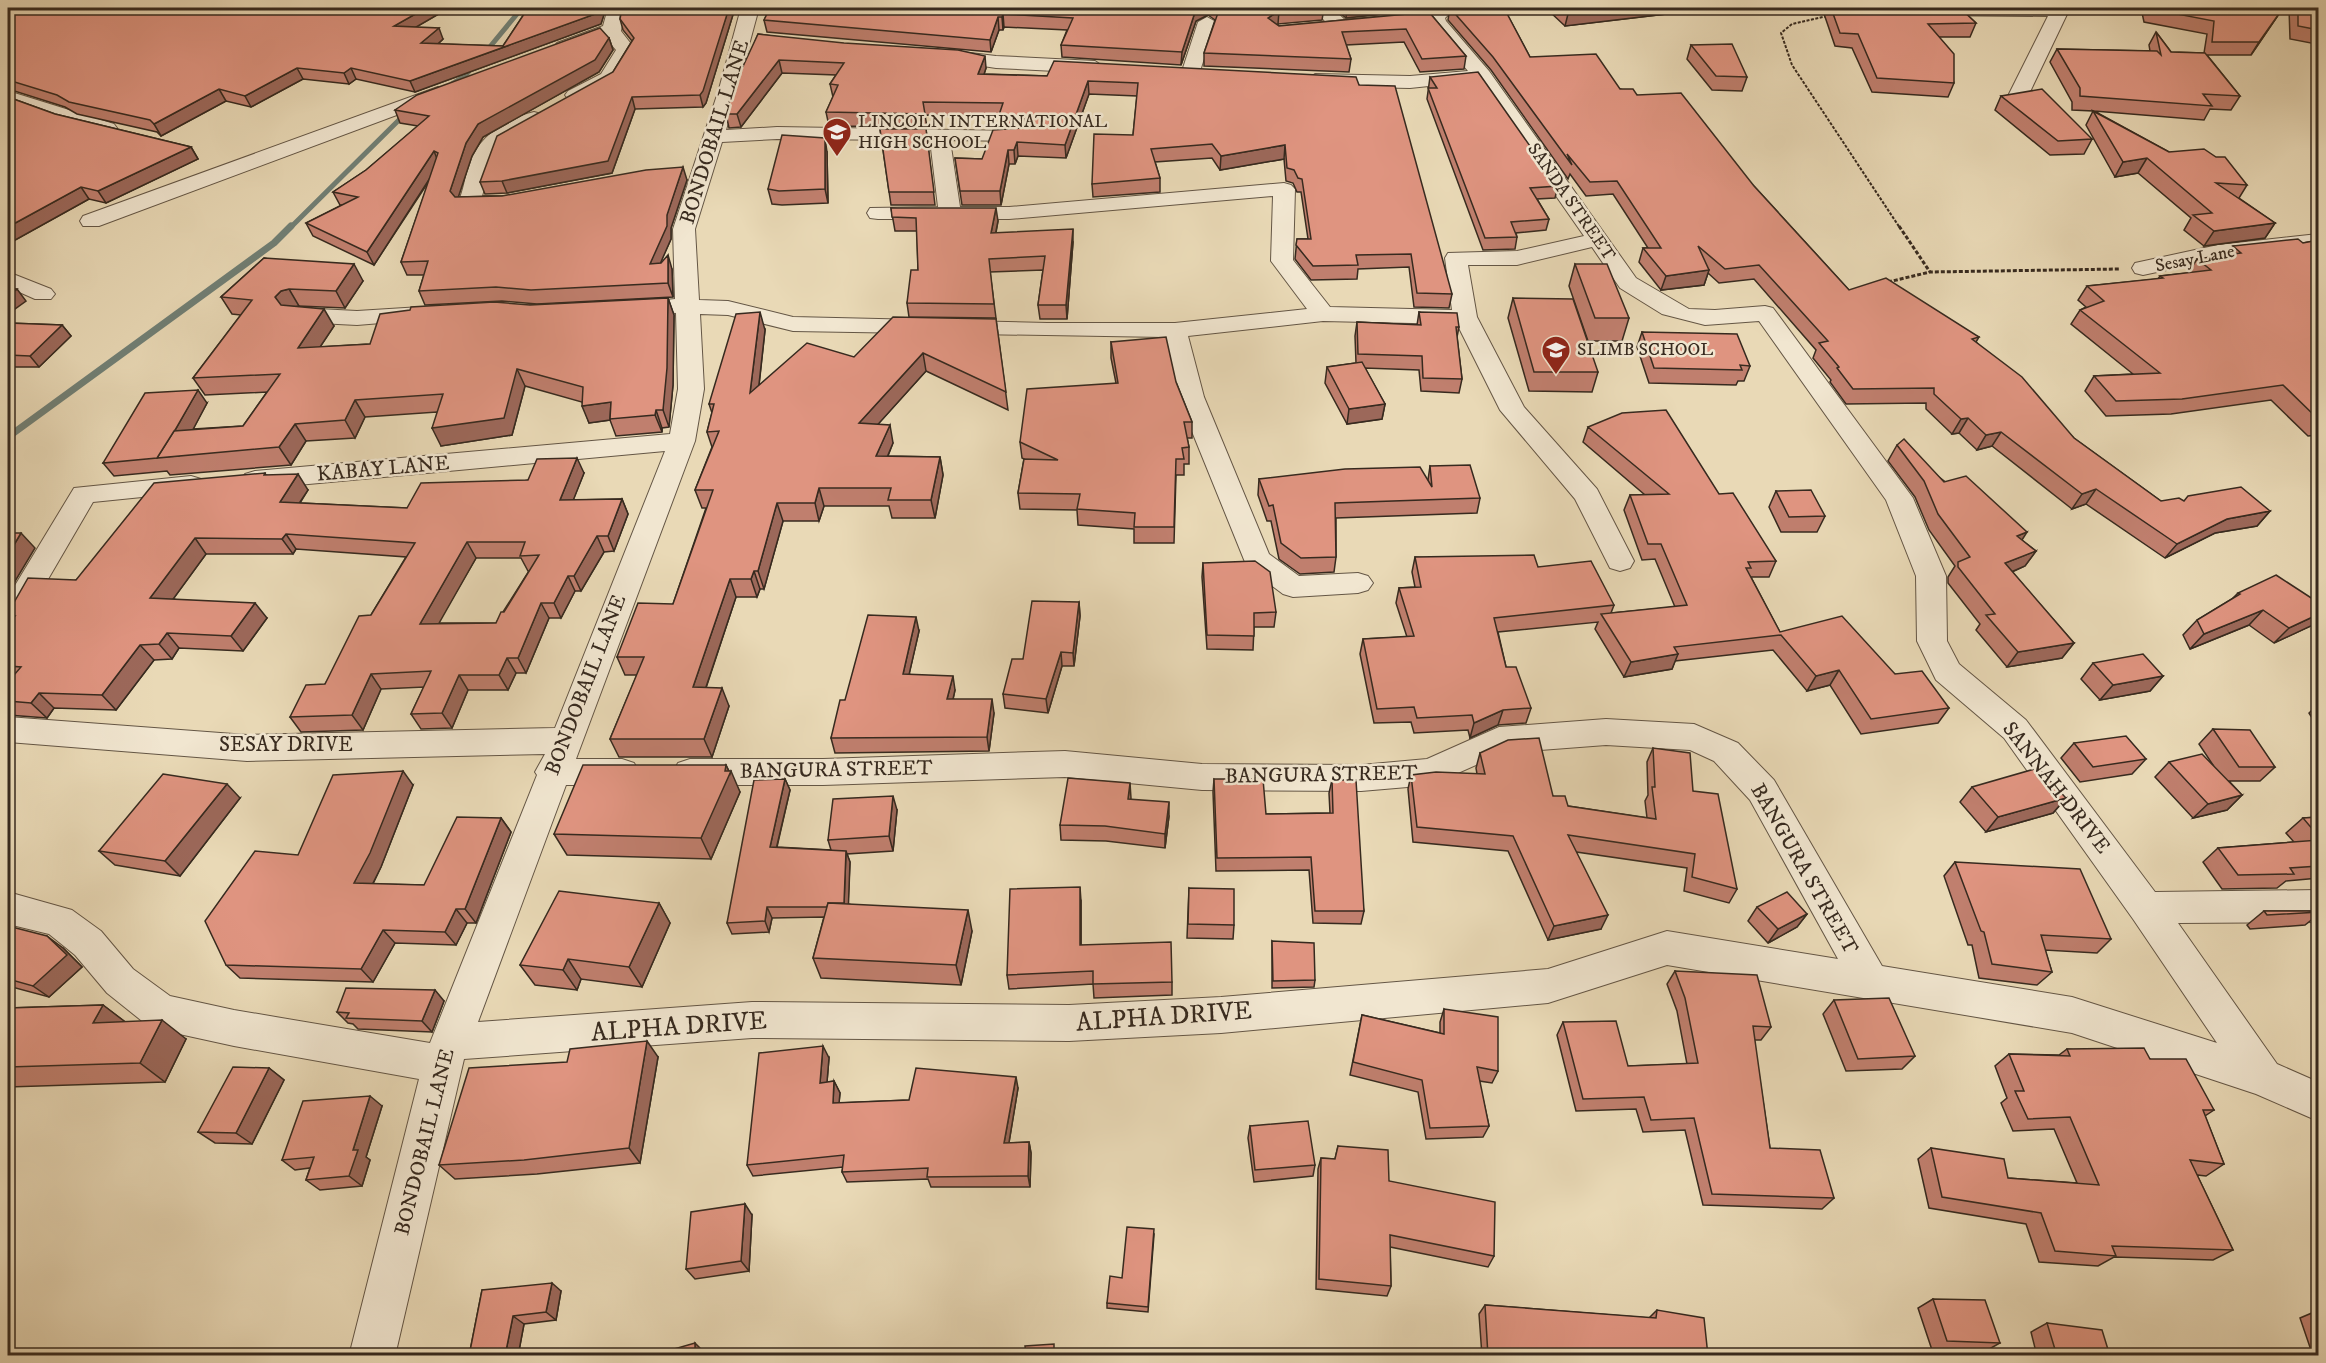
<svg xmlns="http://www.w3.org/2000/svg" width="2326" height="1363" viewBox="0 0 2326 1363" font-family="'IM FELL DW Pica',serif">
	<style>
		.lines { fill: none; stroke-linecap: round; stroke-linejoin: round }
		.stream-far1 { stroke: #718076; stroke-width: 5 }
		.stream { stroke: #718076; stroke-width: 7 }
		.street-casing { stroke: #645645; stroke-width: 2 }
		.path-far1 { stroke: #372a1f; stroke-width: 2; stroke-dasharray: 3 1.5; stroke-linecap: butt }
		.path { stroke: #372a1f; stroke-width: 3; stroke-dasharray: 4 2; stroke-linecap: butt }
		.street { fill: #f1e6d0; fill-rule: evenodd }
		.wall { fill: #c07f6e; stroke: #372a1f; stroke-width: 1.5; fill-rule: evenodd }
		.shaded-wall { fill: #9c685a; stroke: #372a1f; stroke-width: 1.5 }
		.building { fill: #df9480; stroke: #372a1f; stroke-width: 1.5; fill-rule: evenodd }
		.labels { text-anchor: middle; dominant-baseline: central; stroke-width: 5; stroke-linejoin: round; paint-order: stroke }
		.far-poi-label { font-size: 18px; fill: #372a1f; stroke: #f1e6d0; text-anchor: start }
		.far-street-label { font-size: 18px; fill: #372a1f; stroke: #f1e6d0 }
		.street-label { font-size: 21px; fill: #372a1f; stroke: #f1e6d0 }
		.near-street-label { font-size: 26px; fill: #372a1f; stroke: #f1e6d0 }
	</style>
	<rect width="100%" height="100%" fill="#e9d9b6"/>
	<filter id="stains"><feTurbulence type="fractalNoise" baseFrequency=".00333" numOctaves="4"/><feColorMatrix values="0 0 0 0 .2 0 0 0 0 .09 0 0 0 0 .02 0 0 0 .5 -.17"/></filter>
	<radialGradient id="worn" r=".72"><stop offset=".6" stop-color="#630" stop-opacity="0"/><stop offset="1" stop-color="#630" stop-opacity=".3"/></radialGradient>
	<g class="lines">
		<g class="stream-far1">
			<path d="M484,54l38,-46"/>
			<path d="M452,84l13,-8 10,-12"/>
			<path d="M290,228l117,-116"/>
		</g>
		<path class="stream" d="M8,437l266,-194 17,-17"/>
		<g class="street-casing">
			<g id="street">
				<path d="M608,8h17l-4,23 14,18 -20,33 -33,17h-14l-3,-4 3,-4 33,-17 15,-24 -11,-13 -42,15 -9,-5 3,-4 46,-17z"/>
				<path d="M741,8h18l-33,122 51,-3 245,4 3,4 -3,4 -7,2 -65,-1 10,67h49l275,-24 7,2 4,4 -2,71 37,47 122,3 -7,-52 3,-5 69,-2 67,-15 -108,-155 -66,7 -95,-2 -9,-6 9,-6 95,2 58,-5 -40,-49 -1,-6 9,-8h19l-10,10 1,3 43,50 147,207 53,31 26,1 50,-4 8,2 140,190 33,78 1,65 12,23 67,56 129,172 163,-2v32l-140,1 99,141 41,18v39l-62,-27 -184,-61 -405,-68 -119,38 -327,30 -152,8 -317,-3 -288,21 -69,297h-46l70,-277 -185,-33 -73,-16 -14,-5 -40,-32 -32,-38 -26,-21 -41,-10v-32l64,18 29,21 32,38 37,27 64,14 196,33 107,-268 -2,-3 10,-18 -298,7 -239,-19v-25l239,18 308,-7 110,-277 -410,38 -10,-3 -4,-6 4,-6 10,-3 415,-37 8,-45 -2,-76 -19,-2 -4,-5 4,-5 18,-2 -2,-70 46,-140zM777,139l153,1 8,67 -68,1 -3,5 3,5 8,1h131l264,-23 -2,65 36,48 -132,14h-128l-254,-6 -65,-16 -29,-1 -4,-71 27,-87zM1592,247l28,41 42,26 43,11 54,-4 127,179 30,76 1,65 19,39 68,58 129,181 84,124 -145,-46 -190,-31 -108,-186 -36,-37 -44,-19 -88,-5 -107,8 -72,32 -66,6 -159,-1 -137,-13 -242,8h-133l-12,4 -5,9 5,9 12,4h133l242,-8 137,13 159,1 70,-6 72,-32 103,-8 84,5 24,11 36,39 88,159 -171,-28 -119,38 -327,28 -152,8 -317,-3 -274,20 88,-237h56l12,-4 5,-9 -5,-9 -12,-4h-46l119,-318 9,-52 -4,-75 28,1 65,16 372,6 13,60 69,170 36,27 10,3 65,-4 10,-3 5,-7 -5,-7 -10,-3 -59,3 -30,-22 -65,-157 -16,-61 135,-15 134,3 43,86 75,89 35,69 10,3 10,-3 4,-7 -37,-72 -73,-82 -47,-90 -9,-52h49z"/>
				<path d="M1314,8h18l13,12 30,-3 9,5c-5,7 -43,12 -50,7 -7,-5 -15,-14 -20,-21z"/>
				<path d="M1915,8h155l-42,88 -10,6 -10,-6 40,-80 -126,-1 -6,-1z"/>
				<path d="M1207,17l9,5 -16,49 -2,4h-14l-2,-4 16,-49z"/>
				<path d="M944,50l52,6 99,5 9,6 -9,6 -99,-5 -58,-9 -3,-4z"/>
				<path d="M438,87l7,2 3,4 -3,4 -346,129h-16l-3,-5 3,-5z"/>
				<path d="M8,91l106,33 3,4 -3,4 -7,2 -99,-31z"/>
				<path d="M534,112l7,2 3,4 -3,4c-50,25 -44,24 -59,74h31l3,5 -3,5 -44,3 -8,-1 -3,-5c6,-13 7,-27 12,-41 9,-26 38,-44 64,-50z"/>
				<path d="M2318,234v14l-100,11 -75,16 -8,-2 -3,-5 3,-5 83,-18z"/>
				<path d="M8,272l43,17 4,5 -4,5h-16l-27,-12z"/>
				<path d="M421,307l8,2 4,5 -4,5 -72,6 -58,-3 -8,-2 -4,-5 4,-5 8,-2 58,3z"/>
				<path d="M191,476l10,3 4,6 -4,6 -108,11 -74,127 -11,3v-35l66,-109z"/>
			</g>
		</g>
		<path class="path-far1" d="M1827,16l-35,8 -11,9 11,32 108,163"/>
		<g class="path">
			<path d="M1899,226l31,46"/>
			<path d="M1888,282l42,-10 189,-3"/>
		</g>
		<use href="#street" class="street"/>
	</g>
	<g class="wall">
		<path d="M24,8h425l-33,19 27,12 -5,5 65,2 25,-38h78l-5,16 -186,68 -59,-13 -7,5 -46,-5 -52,28 -25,-6 -65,35 -4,-4 -80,-18 -12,-7 -57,-18v-74z"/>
		<path d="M622,8h113l-29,95 -3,4 -68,2 -23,64 -105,20 -22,1 -5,-12 133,-110 19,-31 -9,-11 -3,-11z"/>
		<path d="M770,8h554l-2,12 -45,4 2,2 150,-14 37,44 -2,13 -44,3 -16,-30 -58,3 5,14 -2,13 -145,-6v-13l11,-33 -7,-5 -12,6 -15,44 -119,-8 -1,-12 6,-15 -63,-3 -1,3h-4l-8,22 -224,-20 -3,-12z"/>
		<path d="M1334,8h99l-3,1 -84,9z"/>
		<path d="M1450,8h217l-1,6 -101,12 -15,-14 -43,2 23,43 107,38 117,91 95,104 130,47 -3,5 98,96 87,63h23l86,10 -13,15 -42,7 -50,25 -79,-54 -14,5 -80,-63 -15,4 -18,-17 -7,1 -26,-25v-6l-80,1 -16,-22 1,-2 -18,-22 3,-8 -62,-71 -35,4 -11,-10 -4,12 -43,5 -22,-28 4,-14h5l-35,-54 -27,2 -16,-22 -2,5 -77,-109 -43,-50z"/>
		<path d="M1822,8h138l16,15 -6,14h-31l15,46 -6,14 -76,-5 -20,-44 -17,-2z"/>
		<path d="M2141,8h142l-32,47h-44l33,41 -9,14 -21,-1 -6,11 -110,-9 75,41 78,33 -8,13 36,25 -10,15 -61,8 -20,-16 7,-12 -53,-45 -23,4 -29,-52 7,-14 -21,-1v-8l-22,-40 7,-13 93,2 -1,-6 7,-13 15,20 33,1 3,-19 -63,-12z"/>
		<path d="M2289,8h30v32l-3,4 -26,-5z"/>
		<path d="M758,34l228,34 -2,6 375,11 93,209 -3,14 -35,-1 -5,-40 -51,2 -1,10 -46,1 -16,-21 2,-20h11l-7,-47h-4l-4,-9 -7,-2 -2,-22 -64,11 -8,-12 -57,4 5,16v14l-67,5 -1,-13 41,-49 4,-39 -48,-2 -23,64 -48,-2 -3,8h-6l-8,41h-39l-7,-47 27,1 24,-30 -6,-1 -1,-12 -74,-1 2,12 -98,-1 -3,-14 7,-15 -3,-13 6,-9 -54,-2 -41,54 -12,1 -3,-14z"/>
		<path d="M609,38l4,12 -14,22 -116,65 -11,19 -14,41 44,-1 185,-16 -16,48v11l-11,24 12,6 1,28 -136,7 -35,-3 -77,4 -6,-14 5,-16h-17l-6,-13 28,-81 -55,84 -61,-29 -7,-13 36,-18h-2l-7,-13 33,-22 52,-44 -18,-3 -5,-13z"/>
		<path d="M1691,45l56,32 -5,14 -30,-1 -25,-31z"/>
		<path d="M1430,77l128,109 -3,12 -18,1 12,20 -3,11 -30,3 1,4 -2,12 -32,1 -56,-151z"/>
		<path d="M2001,96l91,43 -8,15 -34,1 -55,-45z"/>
		<path d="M8,97l47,17 136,33 7,12 -92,44 -17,-4 -81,45z"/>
		<path d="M880,129h46l9,76h-44z"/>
		<path d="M827,152l1,51 -46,2 -10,-1 -4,-15z"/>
		<path d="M891,208l107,13 -2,12 77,9 -6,77h-27l-2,-14 5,-35 -53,2 6,46 -87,-1 -2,-14 11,-33 -1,-39h-22z"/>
		<path d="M2319,240v195l-11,1 -37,-36 -100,14 -65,2 -21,-25 9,-15 39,-2 -62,-50 9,-14 6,-3 -8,-7 9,-14 71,-7 2,-3 28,-3 9,-14 30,-4 6,-9 70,-3z"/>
		<path d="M264,258l99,23 -18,27 -46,-2 -3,1 38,19 -14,21 50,-3 160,-39 138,-7 6,17 -1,70 -4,42 -7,1v4l-46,4 -6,-16 -21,3 -7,-21 -57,-16 -13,49 -71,11 -4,-34 -72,5 -10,21 -49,3 -15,24 -121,10 -3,-4 -53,5 -11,-13 104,-60 -14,26 50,-3 24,-34 -62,3 -12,-17 48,-63 -9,-1 -11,-17z"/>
		<path d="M1575,264l54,54 -7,23h-34l-19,-55z"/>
		<path d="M1513,298l85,74 -6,20 -63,-1 -21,-73z"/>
		<path d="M1419,312l40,15 -2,10 5,42 -3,14 -38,-2 -2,-21 -54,-2 20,36 -3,15 -35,5 -22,-41 2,-16 29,-4 -1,-27 2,-14 60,3z"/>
		<path d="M996,319l12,91 -82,-39 -48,53 15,19 -5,13 52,1 3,18 -8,43h-43l-3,-12h-65l-5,15h-36l-19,68h-4l-3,8h-21l-30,91 23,18 -17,51h-93l-9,-18 27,-64h-12l-8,-18 56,-53 33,-96h-4l-7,-18 17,-43 -5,-15 5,-19 -3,-9 56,-74 -6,56 95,-29z"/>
		<path d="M8,323l54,2 9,11 -32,31h-31z"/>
		<path d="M1642,332l108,34 -6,15h-6l-2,4 -87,-2 -12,-36z"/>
		<path d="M1111,342l65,40 16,40v16h-5l2,9v17h-5v11h-8l-2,68h-40v-14l-56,-4 -1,-15 -57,-1 -2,-16 6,-34 -2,-1 -2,-16 96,-59 -5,-25z"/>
		<path d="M1588,427l131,67 57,67 -7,16h-18l29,55 115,42 54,34 -11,15 -77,11 -31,-49 -23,6 -34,-41 -98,11 -3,8 -48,8 -29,-48 3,-7 -100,10 8,35 25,41 -5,15 -28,2 -28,13 -2,-8 -54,3 -3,-11 -37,1 -14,-69 3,-15 44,-2 -11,-34 3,-15 16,-1 -3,-15 3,-15 123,10 76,38 -3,8 64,-6 -20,-48 -13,1 -18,-50 6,-15h15l-62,-53z"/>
		<path d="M1897,445l139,106 -11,15 -13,6 62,71 -12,15 -55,9 -31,-37 4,-6 -32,-41v-6l7,-11 -26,-36 -14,-33 -27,-36z"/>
		<path d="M1430,466l50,32 -3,15 -141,5v39l-2,15 -34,2 -21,-15 -8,-38h-4l-9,-26 1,-16 169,1z"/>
		<path d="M265,473l1,2 42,15 -8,13 107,5 121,-28 56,-7 -11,27 49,-1 6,15 -14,37 -10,1 -23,39h-6l-14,27h-12l-23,55h-10l-8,17h-40l-16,38 -31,1 -10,-15 13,-27 -43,2 -18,41 -62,2 -11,-15 35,-33 46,-69 35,-58 -110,-8 -3,5h-87l-33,45 94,19 -24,33 -64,-3 -7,11 -18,1 -38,50 -62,-2 -7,10 -39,-3v-32l1,-2h-1v-68l68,-33zM476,558h45l7,13h1l-33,52h-58z"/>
		<path d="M1776,491l49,25 -8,16h-36l-12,-25z"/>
		<path d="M1203,563l73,49 -2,15h-20l-1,23 -46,-1 -5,-72z"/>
		<path d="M2238,593l81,10v16l-6,6 -39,18 -25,-18 -59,24 -7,-14 14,-15 35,-21z"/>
		<path d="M1079,602l1,14 -6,50h-12l-14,47 -43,-5 -2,-14 20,-35z"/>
		<path d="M919,631l-10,43 46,16 -2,9 41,14 -5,38 -154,2 -4,-15 14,-38z"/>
		<path d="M2093,663l70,13 -13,15 -50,9 -19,-21z"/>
		<path d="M2319,703v26l-10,-16z"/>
		<path d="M2213,729l62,38 -15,14h-31l13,14 -15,15 -34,8 -38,-41 14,-15 44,3 -14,-21z"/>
		<path d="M2074,743l72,16 -14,15 -52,8 -19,-24z"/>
		<path d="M1653,748l40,43 44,98 -8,14 -45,-12 3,-23 -111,-16 25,77 -53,11 -40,-89 -95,-9 -5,-53 3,-14 66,-1 -1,-6 4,-15 73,43 15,10 79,12 -2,-17 3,-6 -1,-33z"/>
		<path d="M726,765l14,27 -29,67 -144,-4 -13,-21z"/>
		<path d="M785,779l5,11 -13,57 54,3 -3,-10 69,-30 -4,41 -46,3 3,8 -2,42 124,27 -11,54 -140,-7 -8,-20 11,-41 -52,1 -3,14 -37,2 -5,-11z"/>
		<path d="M1214,779l52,35 64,-1 -1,-20 3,-13 32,131 -3,13 -48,-1 -4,-53 -93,1 -3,-79z"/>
		<path d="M413,785l-32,82 -8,17 51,1 77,-67 10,14 -35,91h-9l-11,22 -61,-2 -22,39 -133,-4 -14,-13 72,-110z"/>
		<path d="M1972,787l94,11 -13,15 -67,19 -26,-30z"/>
		<path d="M240,798l-60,78 -65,-11 -16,-14z"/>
		<path d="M1130,799l39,17 -4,32 -59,-7 -45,-1 -1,-15z"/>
		<path d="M2319,817v61l-33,3 -9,7 -55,1 -19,-27 15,-14 76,-6 -8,-9 17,-15z"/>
		<path d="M1955,862l156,77 -14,14 -52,-3 7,22 -15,13 -58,-7 -7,-33h-4l-24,-69z"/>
		<path d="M1189,888l45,37 -1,14 -46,-1z"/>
		<path d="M1081,901v44l91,37v13l-78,3 -1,-14 -84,5 -2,-14z"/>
		<path d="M659,903l11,20 -28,64 -61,-8 -4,11 -42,-5 -15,-20z"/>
		<path d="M1757,907l50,7 -10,13 -29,16 -20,-22z"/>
		<path d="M2264,911h55v3l-14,11 -55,4 -3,-4z"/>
		<path d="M8,926l55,22 19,19 -33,30 -41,-11z"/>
		<path d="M1272,941l43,39 -1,7 -42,1z"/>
		<path d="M1675,971l96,56 -10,13h-7l16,108 64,50 -12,11 -119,-4 -18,-75 -42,2 -7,-23 -60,2 -19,-76 6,-13 65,44 59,-2 -10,-53 -10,-27z"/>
		<path d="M1834,1000l81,56 -13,13 -56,2 -23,-57z"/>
		<path d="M444,1001l-12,31 -74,-3 -5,-5 -5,-1 -11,-11z"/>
		<path d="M103,1005l22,17 61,17 -21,43 -157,5v-79z"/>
		<path d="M1444,1009l54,62 -6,12 -13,-2 10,45 -6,11 -57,2 -8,-47 -68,-17 12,-60 78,18v-11z"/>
		<path d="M2067,1049l83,10 64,51 -9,6 19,48 -18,12 -9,-1 36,75 -20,10 -99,-3 -16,9 -59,-4 -13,-38 -97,-16 -11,-49 13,-11 77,30 69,5 -23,-54 -41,2 -12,-28 6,-5 -12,-32 14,-12 50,1z"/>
		<path d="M658,1057l-18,106 -103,11 -82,5 -16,-14z"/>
		<path d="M829,1058l-2,24 7,-1 6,12 -1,10 70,-3 109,-12 -9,55 20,-1 2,11 -1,34h-99l-3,-8 -81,3 -5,-10 1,-5 -90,9 -6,-11z"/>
		<path d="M269,1068l15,12 -32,64 -37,-1 -17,-11z"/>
		<path d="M382,1106l-16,51 4,3 -8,26 -42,4 -14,-10 4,-12 -15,2 -13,-10z"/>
		<path d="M1250,1126l65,39 -2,11 -59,6 -6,-44z"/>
		<path d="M1338,1146l51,35 105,75 -6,11 -98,-20 1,39 -4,10 -71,-7 2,-120 3,-11 14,1z"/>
		<path d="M752,1215l-3,56 -54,8 -9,-10z"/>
		<path d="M1154,1235l-6,77 -41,-4v-5l15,-25z"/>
		<path d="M482,1290l79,1 -5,29 -32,4 -6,32h-49z"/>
		<path d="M1933,1299l67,44 -16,9 -52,-2 -14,-42z"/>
		<path d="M1485,1305l164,13 8,-8 51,46h-226l-3,-42z"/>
		<path d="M2319,1310v46h-6l-13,-38z"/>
		<path d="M2047,1323l63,33h-73l-6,-24z"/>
	</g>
	<g class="shaded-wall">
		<path d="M8,8h10l-10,5z"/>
		<path d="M426,8h23l-50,29 -5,-11z"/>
		<path d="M599,8h7l-5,16 -186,68 -5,-11 188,-68z"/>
		<path d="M729,8h6l-29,95 -3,4 -3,-12z"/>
		<path d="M1198,8h10v7l-12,6 -15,44 1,-13 14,-43z"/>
		<path d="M1347,8h86l-3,1 -84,9z"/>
		<path d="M1620,8h47l-1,6 -101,12 3,-12z"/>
		<path d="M2283,8l-32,47 8,-13z"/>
		<path d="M1279,11l-1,13 -11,6 1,-12z"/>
		<path d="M1003,14l1,13 -1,3 -1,-13z"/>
		<path d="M998,17l1,13 -8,22 -1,-12z"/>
		<path d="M439,28l4,11 -17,16 -5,-12z"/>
		<path d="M609,38l4,12 -14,22 -116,65 -11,19 -16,48 -6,-13 16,-48 12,-19z"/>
		<path d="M985,56l1,12 -6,19 -2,-13z"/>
		<path d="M779,60l3,13 -41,54 -4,-13z"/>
		<path d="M297,68l6,11 -52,28 -6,-11z"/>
		<path d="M351,68l5,11 -7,5 -5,-11z"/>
		<path d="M1088,81l1,13 -23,64 -1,-13z"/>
		<path d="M219,89l7,12 -65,35 -7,-12z"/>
		<path d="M632,97l3,12 -23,64 -105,20 -5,-12z"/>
		<path d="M825,138l2,14 1,51 -3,-14z"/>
		<path d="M1017,142l1,14 -3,8 -1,-14z"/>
		<path d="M1285,145l-1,14 -64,11 1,-14z"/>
		<path d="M191,147l7,12 -92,44 -8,-12z"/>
		<path d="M1008,150l1,14 -8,41 -1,-14z"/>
		<path d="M434,151l5,13 -65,101 -7,-13z"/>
		<path d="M2147,158l-9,15 -23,4 8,-15z"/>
		<path d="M683,167l4,13 -16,48v11l-17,39 -4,-14z"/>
		<path d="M81,187l8,12 -81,45v-17z"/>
		<path d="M996,208l2,13 -5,25 -2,-13z"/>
		<path d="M2275,223l-10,15 -61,8 10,-15z"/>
		<path d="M1073,229v13l-6,77 -1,-14z"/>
		<path d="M668,255l4,14 1,28 -5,-14z"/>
		<path d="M354,264l9,17 -18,27 -9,-17z"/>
		<path d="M1709,270l-5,15 -43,5 5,-14z"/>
		<path d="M17,289l9,12 -18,13v-18z"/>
		<path d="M289,289l10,17 -9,2 -5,6 -10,-17 6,-6z"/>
		<path d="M668,298l6,17 -1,70 -4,42 -6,-17z"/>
		<path d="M324,309l10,17 -26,39 -10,-17z"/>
		<path d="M760,312l5,18 -9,81 -6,-18z"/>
		<path d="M62,325l9,11 -32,31 -9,-11z"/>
		<path d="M923,353l3,18 -63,70 -4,-18z"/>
		<path d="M517,369l8,17 -13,49 -71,11 -9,-18z"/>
		<path d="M198,390l9,13 -28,53 -19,1z"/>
		<path d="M355,400l10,17 -10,21 -10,-18z"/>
		<path d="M611,402l-1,18 -21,3 -7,-17z"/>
		<path d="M1385,404l-3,15 -35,5 2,-15z"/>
		<path d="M656,410l6,18v4l-7,-17z"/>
		<path d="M1968,418l-9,15 -7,1 9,-15z"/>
		<path d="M295,424l11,17 -15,24 -12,-18z"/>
		<path d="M890,425l3,18 -13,31 -4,-18z"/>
		<path d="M2001,432l-9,14 -15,4 9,-15z"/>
		<path d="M940,457l3,18 -8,43 -4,-18z"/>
		<path d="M577,458l7,15 -17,43 -7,-16z"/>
		<path d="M298,474l10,16 -18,27 -10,-15z"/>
		<path d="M819,488l5,18 -5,15 -4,-18z"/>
		<path d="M2096,489l-10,15 -14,5 10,-15z"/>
		<path d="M622,499l6,15 -14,37 -6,-15z"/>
		<path d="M777,503l6,18 -19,68 -6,-18z"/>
		<path d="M2270,511l-13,15 -42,7 -50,25 12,-14 50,-25z"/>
		<path d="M2027,532l-10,16v-12z"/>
		<path d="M21,533l14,15 -27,45v-38z"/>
		<path d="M286,534l10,15 -3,5 -11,-15z"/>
		<path d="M597,536l7,16 -23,39 -7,-15z"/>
		<path d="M195,538l11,16 -43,59 -13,-15z"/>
		<path d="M467,542l9,16 -46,81 -10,-15z"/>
		<path d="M2036,551l-11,15 -30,13 10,-16z"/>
		<path d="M754,571l6,18 -3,8 -6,-18z"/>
		<path d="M568,576l7,15 -14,27 -7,-15z"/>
		<path d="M730,579l6,18 -36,108 -7,-18z"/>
		<path d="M1079,602l1,14 -6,50 -1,-13z"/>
		<path d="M255,603l12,15 -24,33 -12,-15z"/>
		<path d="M541,603l8,15 -23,55 -8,-15z"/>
		<path d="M2263,610l-14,15 -59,24 14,-15z"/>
		<path d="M2319,614v5l-6,6 -39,18 15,-15z"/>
		<path d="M916,617l3,14 -13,57 -3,-14z"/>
		<path d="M167,633l12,15 -7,11 -13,-15z"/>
		<path d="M2074,643l-12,15 -55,9 11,-15z"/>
		<path d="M140,645l14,15 -38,50 -14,-15z"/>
		<path d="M1061,652l1,14 -14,47 -2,-14z"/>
		<path d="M1678,654l-6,15 -48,8 7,-15z"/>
		<path d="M507,658l9,15 -8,17 -9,-15z"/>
		<path d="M1839,670l-9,15 -23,6 9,-15z"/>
		<path d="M371,674l10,15 -18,41 -11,-15z"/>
		<path d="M459,675l9,15 -16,38 -10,-15z"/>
		<path d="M953,676l2,14 -5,23 -3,-14z"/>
		<path d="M2163,676l-13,15 -50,9 13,-15z"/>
		<path d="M722,688l7,18 -17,51 -8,-18z"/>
		<path d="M39,693l15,15 -7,10 -16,-15z"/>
		<path d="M992,699l2,14 -5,38 -2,-14z"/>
		<path d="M1503,710l-5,15 -28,13 4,-15z"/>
		<path d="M726,765l4,9 1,-3 9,21 -29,67 -10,-21z"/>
		<path d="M403,771l10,14 -32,82 -15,30 -12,-14z"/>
		<path d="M785,779l5,11 -16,68 -4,-11z"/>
		<path d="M1130,783l1,15 -3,15v-14z"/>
		<path d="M227,784l13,14 -60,78 -15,-15z"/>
		<path d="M2242,795l-15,15 -34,8 15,-14z"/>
		<path d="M893,796l4,14 -4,41 -4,-15z"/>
		<path d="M2066,798l-13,15 -67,19 12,-15z"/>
		<path d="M1169,802v14l-4,32v-14z"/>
		<path d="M501,818l10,14 -35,91 -11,-14z"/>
		<path d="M846,851l4,11 -2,55 -4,-11z"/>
		<path d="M1080,887l1,14v57l-1,-13z"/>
		<path d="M659,903l11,20 -28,64 -13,-20z"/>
		<path d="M767,907l5,11 -3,14 -4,-11z"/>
		<path d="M456,909l11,14 -11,22 -11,-13z"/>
		<path d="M968,910l4,21 -11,54 -5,-20z"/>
		<path d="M1807,914l-10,13 -29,16 10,-14z"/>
		<path d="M1608,915l-7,14 -53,11 6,-14z"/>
		<path d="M383,930l12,13 -22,39 -12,-13z"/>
		<path d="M47,936l16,12 19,19 -33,30 -16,-11z"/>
		<path d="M568,959l13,20 -4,11 -14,-20z"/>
		<path d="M435,990l9,11 -12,31 -10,-11z"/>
		<path d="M103,1005l25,19 -35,-1z"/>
		<path d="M162,1020l24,19 -21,43 -25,-19z"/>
		<path d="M647,1041l11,16 -18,106 -11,-15z"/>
		<path d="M823,1046l6,12 -3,36 -6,-11z"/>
		<path d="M269,1068l15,12 -32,64 -16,-11z"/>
		<path d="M1016,1077l2,11 -11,66 -3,-11z"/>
		<path d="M834,1081l6,12 -2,21 -5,-11z"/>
		<path d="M370,1096l12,10 -16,51 4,3 -8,26 -13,-10 4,-26z"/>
		<path d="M1029,1142l2,11 -1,34 -2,-11z"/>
		<path d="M745,1204l7,11 -3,56 -8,-10z"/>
		<path d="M552,1283l9,8 -5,29 -10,-8z"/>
		<path d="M513,1316l11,8 -6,32h-13z"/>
		<path d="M695,1343l5,5v8h-5z"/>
	</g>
	<g class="building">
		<path d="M24,8h402l-32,18 45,2 -18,15 82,3 25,-38h71l-1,5 -188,68 -59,-13 -7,5 -47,-5 -52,28 -26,-7 -65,35 -4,-4 -81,-18 -12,-7 -49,-15v-65z"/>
		<path d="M622,8h107l-26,83 -3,4 -68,2 -24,64 -106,20 -22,1 17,-46 116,-64 21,-34 -14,-19z"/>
		<path d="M770,8h428l-2,1 -14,43 -121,-7 12,-27 -70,-4 -1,3h-4l-8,23 -226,-20z"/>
		<path d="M1215,8h109l-45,3 -11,7 11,8 150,-14 37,44 -44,3 -16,-30 -64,3 9,27 -147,-6 15,-43z"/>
		<path d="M1450,8h54l26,49 66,-3 24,35h13l4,6 44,-2 73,93 95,104 37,-12 93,59 -7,2 50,38 52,61 87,63 18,-3 5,3 4,-5 53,-9 29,24 -43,8 -50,25 -81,-55 -14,5 -81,-62 -15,3 -18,-17 -7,1 -27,-25v-6l-81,1 -16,-21 2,-1 -20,-24 9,-2 -69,-76 -34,4 -27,-23 11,24 -43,6 -23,-28h18l-44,-67 -27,1 -23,-28 5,11 -79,-108z"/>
		<path d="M1561,8h59l-52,6z"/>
		<path d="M1831,8h129l16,15 -48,1 26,30v29l-77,-5 -19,-44 -18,-1z"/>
		<path d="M2151,8h132l-24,34h-47l2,-21 -63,-12z"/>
		<path d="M2298,8h21v22l-21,-4z"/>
		<path d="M600,28l9,10 -14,22 -117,64 -12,19 -16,48 5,6 47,-1 144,-26 37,-3 -16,48v11l-17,38 11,-1 7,-8v28l-137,7 -35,-3 -77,4 9,-30 -27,1 37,-109 -4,-2 -67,101 -61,-29 52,-26 -25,-5 33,-22 63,-54 -34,-6 22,-15z"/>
		<path d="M2156,32l15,20 34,1 35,43 -37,-2 9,12 -132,-10v-8l-23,-39 100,2 4,4z"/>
		<path d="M758,34l86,9 114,7 27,6 -7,18 69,2 7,-15 302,16 3,8 36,1 57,208 -35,-1 -6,-39 -55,1 2,10 -45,1 -17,-21 1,-6h14l-9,-60 -4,-1 -4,-8 -7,-2 -2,-23 -64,11 -9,-12 -61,5 9,29 -68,6 2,-50 39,1 5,-52 -50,-2 -23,64 -48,-3 -3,8h-6l-8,41h-40l-5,-33 27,1 11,-29 29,-2 4,-6 -3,-6 -24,-1 4,-12 -80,-1 2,12 -99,-2 12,-27 -8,-1 14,-21 -65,-3 -42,54h-11l7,-26z"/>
		<path d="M1732,44l15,33 -31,-1 -25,-31z"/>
		<path d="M1478,72l80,114 -28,2 19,31 -38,3 6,15 -32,1 -57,-150h9l-7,-11z"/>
		<path d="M2042,89l50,50 -34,2 -57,-45z"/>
		<path d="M8,97l47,17 136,33 -93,44 -17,-4 -73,40z"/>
		<path d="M2093,111l76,41 35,-3 12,8h9l22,28 -31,-2 59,40 -61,8 -21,-16 19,-2 -65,-55 -24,4z"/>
		<path d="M880,129h46l8,63h-45z"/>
		<path d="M782,135l43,3v51l-46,2 -11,-2z"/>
		<path d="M891,208h105l-5,25 82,-4 -7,76h-28l7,-49 -56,3 5,45 -87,-1 4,-33h7l-2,-52 -24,-1z"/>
		<path d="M2298,239l5,4 16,-3v180l-36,-35 -101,14 -66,2 -22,-25 66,-3 -80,-63 24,-9 -17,-15 76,-8 -3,-2 51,-6 -14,-11 44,-6 -8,-7z"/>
		<path d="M264,258l90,6 -18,27 -47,-2 -8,2 -6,6 6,8 43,4 -26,39 72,-4 10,-30 30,-4 1,-3 83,-5 36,3 138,-7 -1,70 -4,42h-7l-1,5 -45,4 1,-17 -29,4 1,-19 -66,-18 -13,49 -72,10 11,-34 -88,6 -10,20 -50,4 -16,23 -122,11 17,-27 69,-5 37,-52 -87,4 59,-78 -31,-3z"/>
		<path d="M1575,264h32l22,54h-34z"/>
		<path d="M8,288l9,1 -9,7z"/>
		<path d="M1513,298l60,1 25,73h-64z"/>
		<path d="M760,312l-10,81 57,-50 47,14 39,-40 103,2 10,73 -83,-39 -64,70 31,2 -14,31 64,1 -9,43h-43l3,-12h-72l-4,15h-38l-19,68h-4l-3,8h-21l-37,108 29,1 -18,51h-94l34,-82h-27l21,-54 35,1 40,-114h-18l24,-59 -12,1 7,-28h-5l27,-90z"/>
		<path d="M1419,312l38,1 2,14h-3l6,52 -39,-1 -1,-22 -64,-2 -1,-32 64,3z"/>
		<path d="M8,323l54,2 -32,31 -22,-1z"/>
		<path d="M1642,332l95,2 13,32 -10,-1 2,5 -88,-2z"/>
		<path d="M1166,337l10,45 16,40h-8l5,25 -7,1 2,11h-8l-2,68h-40l1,-14 -58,-4 3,-15 -62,-1 6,-34 34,1 -38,-18 7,-53 91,-6 -7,-41z"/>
		<path d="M1362,362l23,42 -36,5 -22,-42z"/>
		<path d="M198,390l-23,40 -1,1 -17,27 -54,5 42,-70z"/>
		<path d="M1666,410l53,84 14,-1 43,68 -28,1 3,6h-5l34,64 62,-16 53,58 27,-3 27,37 -78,11 -32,-49 -23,6 -35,-41 -107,12 4,7 -47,8 -30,-48 86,-9 -26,-61h-13l-18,-49 39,-1 -81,-67 34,-14z"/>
		<path d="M1904,439l40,43 22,-6 61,56 -10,4 19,15 -31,12 69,80 -56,9 -32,-37 9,-1 -37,-47v-5l12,-5 -32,-43 -14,-33 -27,-36z"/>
		<path d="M577,458l-17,42 62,-1 -14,37h-11l-23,40h-6l-14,27h-13l-23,55h-11l-8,17h-40l-17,38 -31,1 20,-43 -60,3 -19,41 -62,2 16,-32 19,-1 34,-68 12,-1 44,-72 -129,-9 -4,5 -87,-1 -45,60 105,5 -24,33 -64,-3 -8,11 -19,1 -38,50 -63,-2 -8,10 -23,-2v-19l13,-15 -13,-1v-42l7,-8h-7v-3l20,-35 48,2 78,-97 111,-10 -1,2 34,-1 -18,28 127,6 14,-25 107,-3 9,-21zM467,542h58l-5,14 19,-1 -35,57h-3l-5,11 -76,1z"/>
		<path d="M1470,465l10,33 -145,5 1,54 -35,1 -20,-15 -8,-38 -4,1 -10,-27 86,-10 75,-2 12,20 -2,-21z"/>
		<path d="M1811,490l14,26 -36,1 -13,-26z"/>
		<path d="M8,533h13l-13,22z"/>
		<path d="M1534,555l4,12 53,-6 23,44 -120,13 12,49h10l15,41 -28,2 -29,13 -2,-8 -55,3 -3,-11 -37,2 -14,-70 51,-3 -15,-48 22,-1 -6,-30z"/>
		<path d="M1255,561l15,11 6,40 -22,1v23l-47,-1 -4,-72z"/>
		<path d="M2276,575l43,28v11l-30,14 -26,-18 -59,24 -7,-14 43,-26 -2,-1z"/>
		<path d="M1032,601l47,1 -6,51 -12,-1 -15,47 -43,-5 9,-35h11z"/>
		<path d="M868,615l48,2 -13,57 50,2 -6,23h45l-5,38 -156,1 9,-38h5z"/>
		<path d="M2143,654l20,22 -50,9 -20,-22z"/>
		<path d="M2213,729l37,1 25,37h-36z"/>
		<path d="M2126,736l20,23 -53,8 -19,-24z"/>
		<path d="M1539,738l14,58h12l3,10 88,13 -4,-32h3l-2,-39 37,5 3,38 25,3 19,95 -45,-12 3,-23 -127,-19 40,80 -54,11 -41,-90 -96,-9 -6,-52 25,-3 49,2 -5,-21 28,-13z"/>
		<path d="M2202,754l40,41 -34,9 -39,-42z"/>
		<path d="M583,765h143l-1,6h6l-30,67 -147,-4z"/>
		<path d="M2038,768l28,30 -68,19 -26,-30z"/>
		<path d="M403,771l-33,82 -16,30 70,2 33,-68 44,1 -36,91h-9l-11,23 -62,-2 -22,39 -135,-4 -21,-44 50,-70 43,4 35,-80z"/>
		<path d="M163,774l64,10 -62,77 -66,-10z"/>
		<path d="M1068,778l62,5 -2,16 41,3 -4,32 -60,-8 -45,-1z"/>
		<path d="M785,779l-15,68 76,4 -2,52h-16l-1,4h-60l-2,14 -38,2 27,-143z"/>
		<path d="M1214,779h49l3,35 67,-1 -1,-33h24l8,131h-49l-4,-54 -94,1z"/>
		<path d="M893,796l-4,40 -61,4 5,-41z"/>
		<path d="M2319,817v20l-16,-19z"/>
		<path d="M2319,840v26l-29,2 4,6 -56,1 -20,-27z"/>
		<path d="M1955,862l125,7 31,70 -70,-4 11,37 -60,-8 -8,-32 -3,-1z"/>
		<path d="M1080,887v58l91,-3 1,40 -79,2v-13l-86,4 3,-86z"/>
		<path d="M1189,888l45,1v36l-46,-1z"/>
		<path d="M559,891l100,12 -30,64 -61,-8 -5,11 -43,-5z"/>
		<path d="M1787,892l20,22 -29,15 -21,-22z"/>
		<path d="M828,903l140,7 -12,55 -143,-7z"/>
		<path d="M2264,911h55v1l-52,3z"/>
		<path d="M8,926l39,10 20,19 -34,31 -25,-7z"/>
		<path d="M1272,941l42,2 1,37 -42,1z"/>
		<path d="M1675,971l82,4 14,52 -18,-1 17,122 50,2 14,48 -122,-4 -18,-76 -43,2 -7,-23 -61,2 -20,-77 53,-1 12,45 70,-3 -13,-65z"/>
		<path d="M346,988l89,2 -13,31 -76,-3 3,-5 -12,-1z"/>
		<path d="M1889,998l26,58 -57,3 -24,-59z"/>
		<path d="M103,1005l-10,18 69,-3 -22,43 -132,4v-59z"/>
		<path d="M1444,1009l54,8v54l-21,-4 12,59 -59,2 -8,-48 -69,-18 9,-47 82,19z"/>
		<path d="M647,1041l-18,107 -105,12 -85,5 30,-97 98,-6 3,-13z"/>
		<path d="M823,1046l-3,37 14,-2 -1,22 76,-3 7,-32 100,9 -12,66 25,-1 -1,34 -101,1 1,-9 -86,4 2,-17 -97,10 12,-112z"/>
		<path d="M2144,1048l6,11h36l28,51h-11l21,54 -34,-4 43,90 -121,-4 4,10 -61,-5 -14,-38 -99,-16 -11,-49 73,11 4,19 91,7 -29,-68 -42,2 -13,-28h9l-15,-37 61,2 -3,-7z"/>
		<path d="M233,1067l36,1 -33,65 -38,-1z"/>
		<path d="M370,1096l-17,54h5l-9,26 -43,4 8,-23 -32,3 21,-59z"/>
		<path d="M1308,1121l7,44 -60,5 -5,-44z"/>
		<path d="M1338,1146l50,4 1,31 106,21 -1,54 -104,-21 1,51 -72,-7 2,-121 14,1z"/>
		<path d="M745,1204l-4,57 -55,8 5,-57z"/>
		<path d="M1127,1227l27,2 -6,78 -41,-4 3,-27 12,2z"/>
		<path d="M552,1283l-6,29 -33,4 -8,40h-36l13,-66z"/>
		<path d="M1933,1299l52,1 15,43 -53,-2z"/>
		<path d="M1485,1305l171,13 1,-8 47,8 4,38h-116l-9,-2v2h-95z"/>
		<path d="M2047,1323l55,7 8,26h-53z"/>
		<path d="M695,1343v13h-28v-5z"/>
		<path d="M1054,1344v12h-28l-1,-10z"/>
	</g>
	<defs>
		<g id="school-pin" transform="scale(1.5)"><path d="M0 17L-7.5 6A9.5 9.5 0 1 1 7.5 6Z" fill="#8f2418" stroke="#f1e6d0"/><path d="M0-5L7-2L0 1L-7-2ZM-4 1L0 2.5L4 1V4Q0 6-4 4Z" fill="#fff"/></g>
	</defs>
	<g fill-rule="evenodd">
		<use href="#school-pin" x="837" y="132"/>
		<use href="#school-pin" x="1556" y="350"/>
	</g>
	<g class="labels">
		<g class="far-poi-label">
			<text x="858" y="122">LINCOLN INTERNATIONAL<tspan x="858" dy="21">HIGH SCHOOL</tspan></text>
			<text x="1577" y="350">SLIMB SCHOOL</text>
		</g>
		<g class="far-street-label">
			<text transform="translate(1571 202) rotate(55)">SANDA STREET</text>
			<text transform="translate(2195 259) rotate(-11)">Sesay Lane</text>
		</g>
		<g class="street-label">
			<text transform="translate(715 132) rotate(-73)">BONDOBAIL LANE</text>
			<text transform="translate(383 469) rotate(-5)">KABAY LANE</text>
			<text transform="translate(586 685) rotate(-69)">BONDOBAIL LANE</text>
			<text x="286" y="745">SESAY DRIVE</text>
			<text transform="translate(836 770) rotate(-1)">BANGURA STREET</text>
			<text transform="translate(1321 775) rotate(-1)">BANGURA STREET</text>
			<text transform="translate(2056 788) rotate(52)">SANNAH DRIVE</text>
			<text transform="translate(1804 869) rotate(60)">BANGURA STREET</text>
			<text transform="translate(425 1142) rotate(-76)">BONDOBAIL LANE</text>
		</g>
		<g class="near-street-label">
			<text transform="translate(1164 1017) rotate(-4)">ALPHA DRIVE</text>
			<text transform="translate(679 1027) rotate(-4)">ALPHA DRIVE</text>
		</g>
	</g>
	<rect width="2326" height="1363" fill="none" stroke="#e9d9b6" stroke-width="30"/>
	<rect x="9" y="9" width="2308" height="1345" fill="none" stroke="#372a1f" stroke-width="3"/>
	<rect x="15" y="15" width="2296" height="1333" fill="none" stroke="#372a1f" stroke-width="1.5"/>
	<rect width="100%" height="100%" filter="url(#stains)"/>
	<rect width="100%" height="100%" fill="url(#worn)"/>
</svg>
